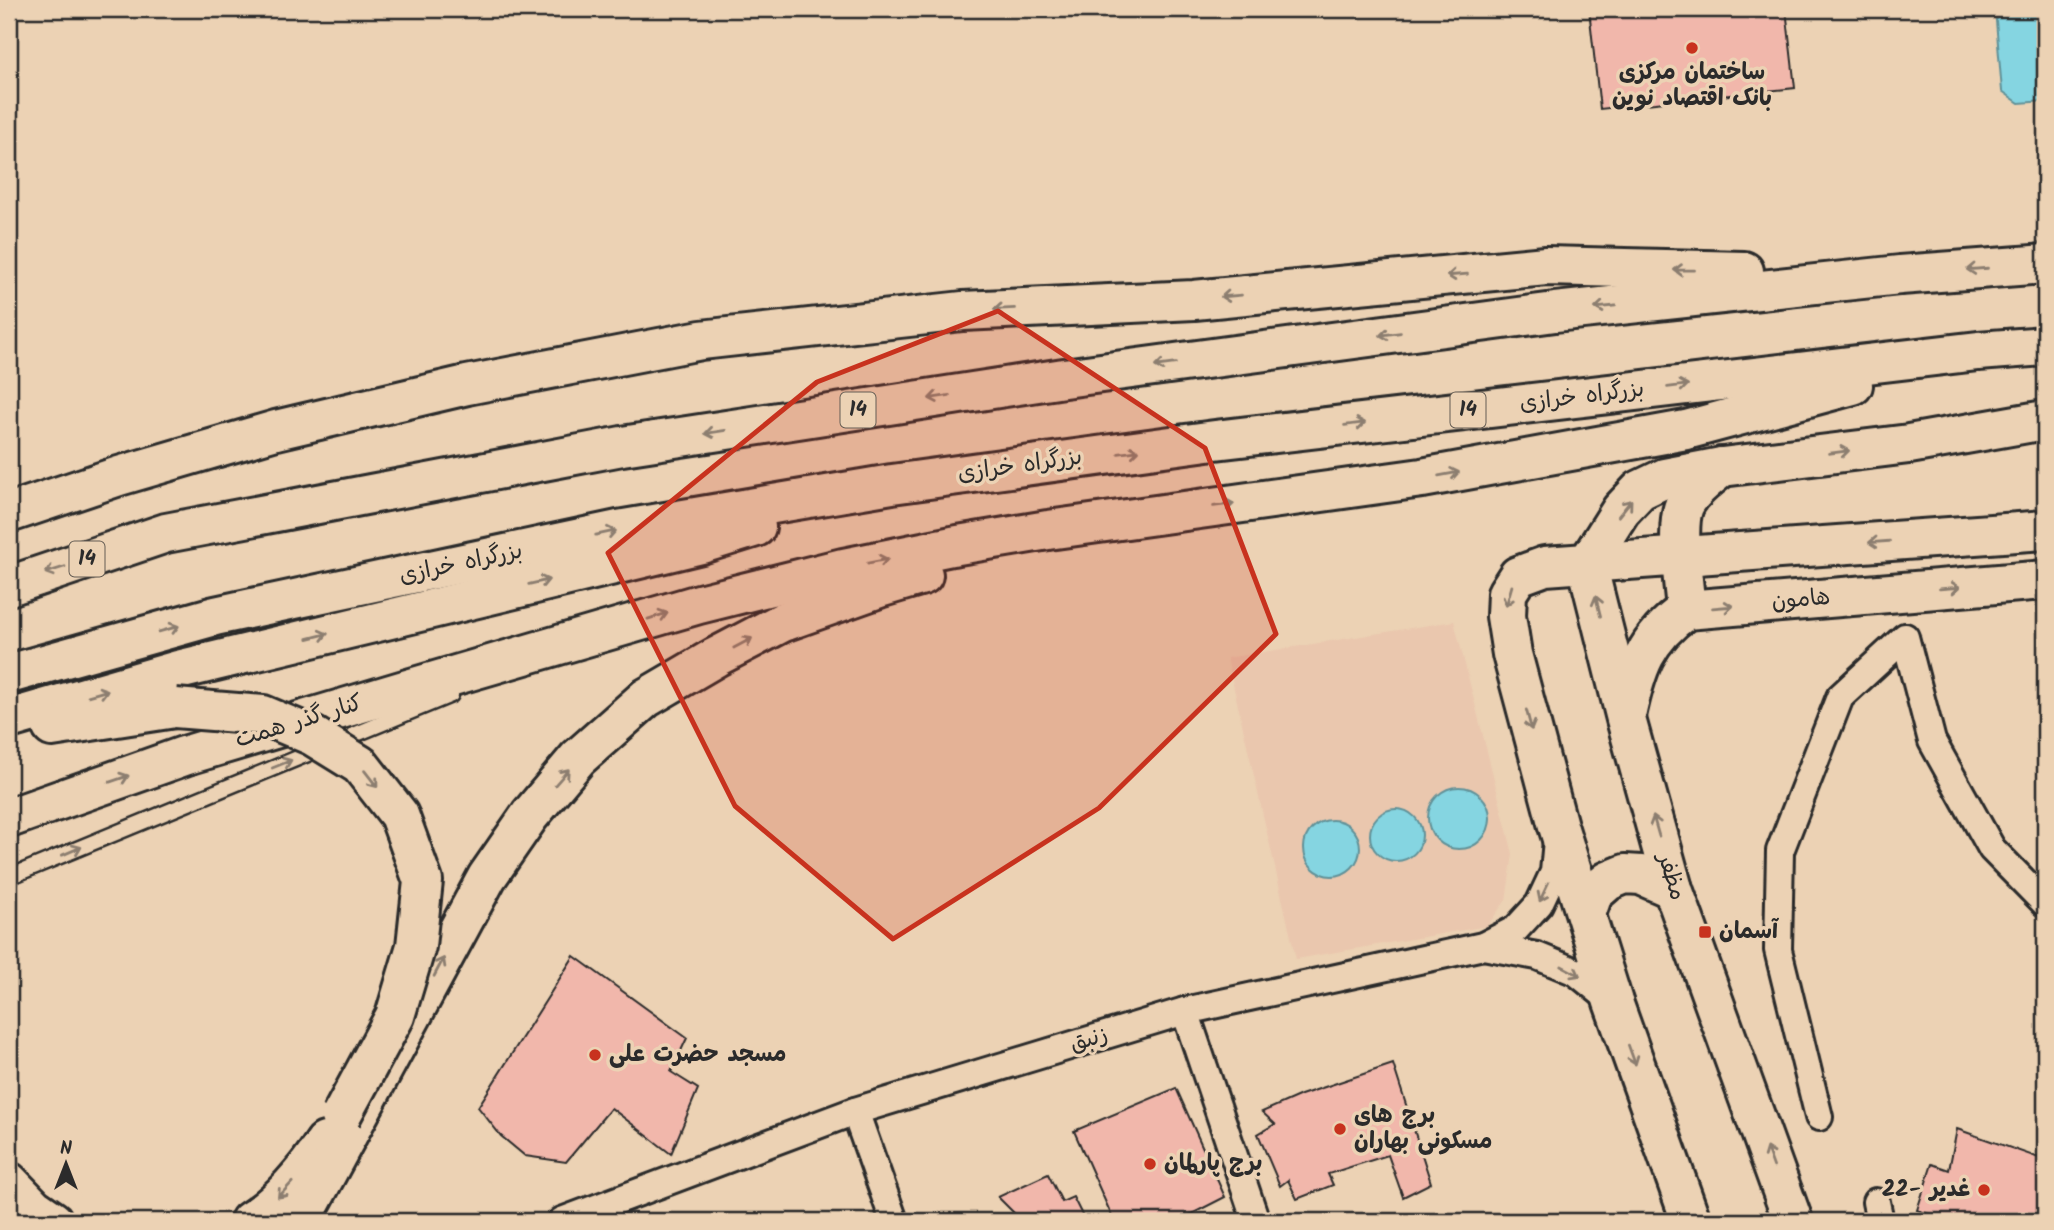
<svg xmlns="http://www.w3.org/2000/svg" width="2054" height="1230" viewBox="0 0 2054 1230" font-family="Kalam,'Playpen Sans Arabic',sans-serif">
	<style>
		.built { fill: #eac7ae }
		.water { fill: #85d5e1; stroke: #619198; stroke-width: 2 }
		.building { fill: #f1b7ab; stroke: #2b2b2b; stroke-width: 2 }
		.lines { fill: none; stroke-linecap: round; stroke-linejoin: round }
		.lane-casing { stroke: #2b2b2b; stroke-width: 19 }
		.street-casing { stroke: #2b2b2b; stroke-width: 32 }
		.secondary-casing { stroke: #2b2b2b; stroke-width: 44 }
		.highway-casing { stroke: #2b2b2b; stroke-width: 44 }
		.lane { stroke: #ecd2b4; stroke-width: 14 }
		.street { stroke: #ecd2b4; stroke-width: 26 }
		.secondary { stroke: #ecd2b4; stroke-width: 38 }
		.highway { stroke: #ecd2b4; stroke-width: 38 }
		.highway-bridge-casing { stroke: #2b2b2b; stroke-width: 44; stroke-linecap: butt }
		.highway-bridge { stroke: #ecd2b4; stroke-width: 38 }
		.oneway { stroke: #8c7e70 }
		.marked { fill: #c8321e; fill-opacity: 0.2; stroke: #c8321e; stroke-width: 5; stroke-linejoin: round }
		.poi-dot { fill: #c8321e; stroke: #ecd2b4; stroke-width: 2.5 }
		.labels { text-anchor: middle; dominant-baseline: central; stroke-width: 7; stroke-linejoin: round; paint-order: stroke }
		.shield { fill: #ecd2b4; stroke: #655d54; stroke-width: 2 }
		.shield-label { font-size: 21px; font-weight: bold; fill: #2b2b2b }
		.poi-label { font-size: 23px; font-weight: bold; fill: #2b2b2b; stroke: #ecd2b4; text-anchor: start }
		.street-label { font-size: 23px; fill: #2b2b2b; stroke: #ecd2b4 }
	</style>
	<rect width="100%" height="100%" fill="#ecd2b4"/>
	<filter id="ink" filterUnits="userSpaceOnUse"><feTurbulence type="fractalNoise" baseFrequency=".0143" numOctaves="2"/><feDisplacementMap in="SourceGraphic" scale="14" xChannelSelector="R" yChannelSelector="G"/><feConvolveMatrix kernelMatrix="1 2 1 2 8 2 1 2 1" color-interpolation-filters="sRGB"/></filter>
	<g filter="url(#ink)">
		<path class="built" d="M1454,621l59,233 -7,46 -19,26 -191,33 -69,-301z"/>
		<g class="water">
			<path d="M1995,9h50v92l-26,2 -17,-12z"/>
			<circle cx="1459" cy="818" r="31"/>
			<circle cx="1396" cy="835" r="26"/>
			<circle cx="1332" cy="848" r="28"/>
		</g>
		<g class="building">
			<path d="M1589,9h197l9,79 -195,21z"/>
			<path d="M574,956l113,82 -16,34 27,17 -27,65 -60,-46 -45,54 -41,-6 -24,-20 -23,-29z"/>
			<path d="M1393,1064l38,119 -28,14 -15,-42 -60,19 5,11 -36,14 -9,-19 -8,6 -22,-52 17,-10 -13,-12 39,-17z"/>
			<path d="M1176,1088l49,109 -47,24h-64l-40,-90z"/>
			<path d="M1957,1129l88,31v61h-95l-33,-11 15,-46 17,6z"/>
			<path d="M1048,1174l14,28 11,-5 12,24h-89l18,-8 -16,-16z"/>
		</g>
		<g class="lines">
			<g class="lane-casing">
				<path id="lane" d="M9,877l442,-182"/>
			</g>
			<g class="street-casing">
				<g id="street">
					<path d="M1483,946l54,10 39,16 37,30"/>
					<path d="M1185,1011l71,210"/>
					<path d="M855,1111l39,110"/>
					<path d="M1819,1117l-41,-167 2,-99 60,-154 65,-60 27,104 60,108 53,54"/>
					<path d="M1876,1202l4,19"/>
					<path d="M562,1221l293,-110 330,-100 298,-65 33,-17 23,-25 15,-32 3,-32"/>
				</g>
			</g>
			<g class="secondary-casing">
				<g id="secondary">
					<path d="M1587,564l39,155 47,170 120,332"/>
					<path d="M1626,716c10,-47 19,-77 60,-106l359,-30"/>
					<path d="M1586,914l7,-20 15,-13 17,-7 16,1 32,14"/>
					<path d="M1691,1221l-78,-219 -55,-176 -46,-172 -6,-38 1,-23 11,-17 27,-10 500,-36"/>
				</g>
			</g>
			<g class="highway-casing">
				<g id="highway">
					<path d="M9,513l110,-37 157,-46 191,-45 234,-45 262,-29 231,-11 352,-34 198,5"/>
					<path d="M1587,564l34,-54 19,-20 25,-12 57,-11 187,-23 136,-24"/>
					<path d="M9,586l157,-53 456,-87 442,-68 491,-66 345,-37 145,-11"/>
					<path d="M1686,610c-2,-26 -11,-82 -2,-104 7,-16 25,-28 38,-39"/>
					<path d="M9,674l206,-58 403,-86 274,-46 323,-44 763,-89 67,-5"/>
					<path d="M9,719l169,-49 523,-126 55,-17"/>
					<path d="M52,727l123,-19"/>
					<path d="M9,818l175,-62 224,-67 291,-85 144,-36 109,-22 96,-16 374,-52 264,-48 167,-45"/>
					<path d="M9,1182l25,26 19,13"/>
					<path d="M250,1221c28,-17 57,-51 75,-79"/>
					<path d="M301,1221l186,-344 43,-62 48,-57 68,-60 70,-41 67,-35 96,-34 44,-13"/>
				</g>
			</g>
			<use href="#lane" class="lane"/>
			<use href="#street" class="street"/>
			<use href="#secondary" class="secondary"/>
			<use href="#highway" class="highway"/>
			<g class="highway-bridge-casing">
				<path id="highway-bridge" d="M175,708l88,7 50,21 47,29 39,50 24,66 -7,65 -21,70 -54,100"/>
			</g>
			<use href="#highway-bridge" class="highway-bridge"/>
		</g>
		<defs><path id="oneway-shaft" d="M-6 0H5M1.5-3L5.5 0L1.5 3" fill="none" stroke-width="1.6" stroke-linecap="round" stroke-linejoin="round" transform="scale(1.75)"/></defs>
		<g class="oneway">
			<use href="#oneway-shaft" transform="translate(1977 269) rotate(176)"/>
			<use href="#oneway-shaft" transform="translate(1684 270) rotate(-179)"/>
			<use href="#oneway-shaft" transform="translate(1457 275) rotate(175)"/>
			<use href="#oneway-shaft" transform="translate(1231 296) rotate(175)"/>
			<use href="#oneway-shaft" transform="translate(1605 307) rotate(174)"/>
			<use href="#oneway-shaft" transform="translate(1004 309) rotate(177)"/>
			<use href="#oneway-shaft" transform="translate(1390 334) rotate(172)"/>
			<use href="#oneway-shaft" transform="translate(1165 365) rotate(172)"/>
			<use href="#oneway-shaft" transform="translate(1678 386) rotate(-7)"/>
			<use href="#oneway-shaft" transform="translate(939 397) rotate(171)"/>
			<use href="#oneway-shaft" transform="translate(1355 424) rotate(-7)"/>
			<use href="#oneway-shaft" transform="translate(715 432) rotate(171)"/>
			<use href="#oneway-shaft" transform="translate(1129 452) rotate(-8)"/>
			<use href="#oneway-shaft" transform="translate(1839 452) rotate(-7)"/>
			<use href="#oneway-shaft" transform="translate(1449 474) rotate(-10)"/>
			<use href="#oneway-shaft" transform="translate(1224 505) rotate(-8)"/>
			<use href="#oneway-shaft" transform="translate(1625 508) rotate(-51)"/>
			<use href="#oneway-shaft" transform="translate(606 533) rotate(-12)"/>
			<use href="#oneway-shaft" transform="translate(1879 542) rotate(176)"/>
			<use href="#oneway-shaft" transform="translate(878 561) rotate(-11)"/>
			<use href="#oneway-shaft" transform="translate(55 570) rotate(162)"/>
			<use href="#oneway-shaft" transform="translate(539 582) rotate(-13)"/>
			<use href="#oneway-shaft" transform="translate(1950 588) rotate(-5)"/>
			<use href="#oneway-shaft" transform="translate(1509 596) rotate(106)"/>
			<use href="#oneway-shaft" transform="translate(1598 606) rotate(-104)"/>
			<use href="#oneway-shaft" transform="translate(1723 607) rotate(-5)"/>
			<use href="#oneway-shaft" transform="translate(658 616) rotate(-17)"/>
			<use href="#oneway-shaft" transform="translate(169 629) rotate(-16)"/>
			<use href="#oneway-shaft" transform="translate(318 636) rotate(-14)"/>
			<use href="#oneway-shaft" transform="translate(743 643) rotate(-28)"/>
			<use href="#oneway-shaft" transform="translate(98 693) rotate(-16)"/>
			<use href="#oneway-shaft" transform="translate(1529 720) rotate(75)"/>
			<use href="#oneway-shaft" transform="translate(282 764) rotate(-22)"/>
			<use href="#oneway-shaft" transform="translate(562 777) rotate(-49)"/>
			<use href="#oneway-shaft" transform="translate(119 779) rotate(-19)"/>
			<use href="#oneway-shaft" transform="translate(371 779) rotate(52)"/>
			<use href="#oneway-shaft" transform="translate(1656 826) rotate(-106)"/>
			<use href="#oneway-shaft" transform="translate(72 851) rotate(-23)"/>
			<use href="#oneway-shaft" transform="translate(1544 892) rotate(115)"/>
			<use href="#oneway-shaft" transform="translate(439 967) rotate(-62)"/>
			<use href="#oneway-shaft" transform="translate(1571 971) rotate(28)"/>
			<use href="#oneway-shaft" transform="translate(1632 1055) rotate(70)"/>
			<use href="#oneway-shaft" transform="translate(1770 1157) rotate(-110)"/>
			<use href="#oneway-shaft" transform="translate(285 1190) rotate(133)"/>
		</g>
	</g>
	<path class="marked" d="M998,311l207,137 71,186 -177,174 -206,131 -158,-133 -127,-253 209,-171z"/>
	<g class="poi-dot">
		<circle cx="1692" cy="48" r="7"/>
		<rect x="1698" y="925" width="14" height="14" rx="3.5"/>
		<circle cx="595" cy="1055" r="7"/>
		<circle cx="1340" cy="1129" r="7"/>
		<circle cx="1150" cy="1164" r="7"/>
		<circle cx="1984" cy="1190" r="7"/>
	</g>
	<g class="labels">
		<g class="shield">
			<rect x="840.5" y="392.5" width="35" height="35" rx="5"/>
			<rect x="1450.5" y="392.5" width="35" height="35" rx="5"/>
			<rect x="69.5" y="541.5" width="35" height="35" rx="5"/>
		</g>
		<g class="shield-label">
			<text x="858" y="410">14</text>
			<text x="1468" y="410">14</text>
			<text x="87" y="559">14</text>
		</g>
		<g class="poi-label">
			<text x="1692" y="73" text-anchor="middle">ساختمان مرکزی<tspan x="1692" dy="26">بانک اقتصاد نوین</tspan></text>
			<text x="1719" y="932">آسمان</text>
			<text x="609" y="1055">مسجد حضرت علی</text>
			<text x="1354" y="1116">برج های<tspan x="1354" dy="26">مسکونی بهاران</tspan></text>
			<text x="1164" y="1164">برج پارلمان</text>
			<text x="1970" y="1190" text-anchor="end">22- غدیر</text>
		</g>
		<g class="street-label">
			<text transform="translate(1582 397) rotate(-7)">بزرگراه خرازی</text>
			<text transform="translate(1020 466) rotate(-8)">بزرگراه خرازی</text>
			<text transform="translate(461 564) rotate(-12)">بزرگراه خرازی</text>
			<text transform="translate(1801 600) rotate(-5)">هامون</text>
			<text transform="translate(299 722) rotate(-17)">کنار گذر همت</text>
			<text transform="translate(1671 877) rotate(73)">مظفر</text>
			<text transform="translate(1089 1040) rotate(-17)">زنبق</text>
		</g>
	</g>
	<rect width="2054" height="1230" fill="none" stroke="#ecd2b4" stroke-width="35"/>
	<rect x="18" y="18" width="2019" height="1195" fill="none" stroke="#2b2b2b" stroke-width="2.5" filter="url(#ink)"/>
	<g transform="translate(66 1164)" stroke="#ecd2b4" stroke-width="5" paint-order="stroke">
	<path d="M0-5L12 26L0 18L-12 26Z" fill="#2b2b2b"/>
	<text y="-10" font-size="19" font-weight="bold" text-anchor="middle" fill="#2b2b2b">N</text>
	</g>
</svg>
